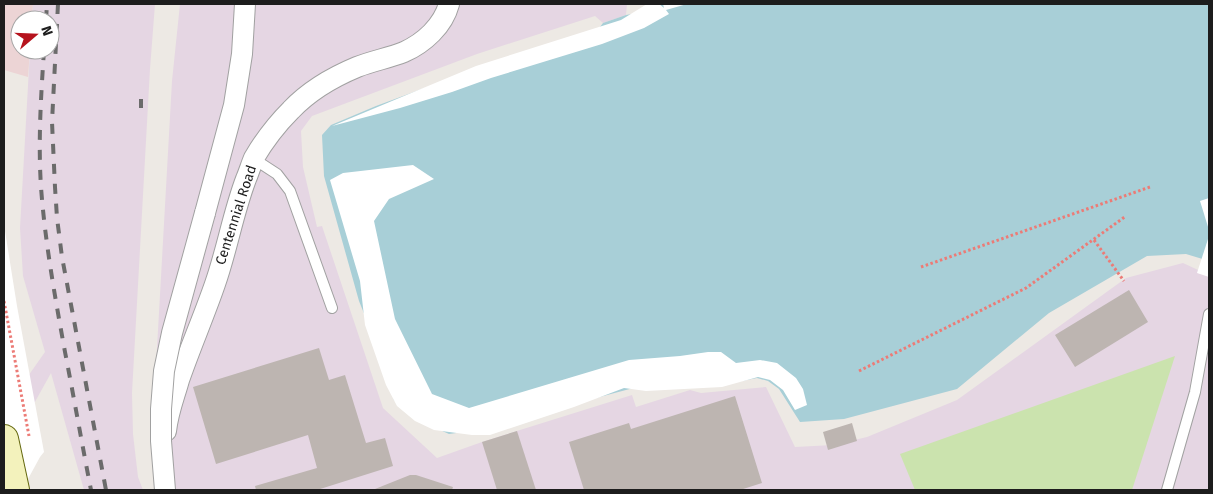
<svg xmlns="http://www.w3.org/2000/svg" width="1213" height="494" viewBox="0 0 1213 494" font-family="'Fira Sans',sans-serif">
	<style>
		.commercial { fill: #ecd4d5 }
		.industrial { fill: #e5d6e3 }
		.grass { fill: #cbe3ae }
		.water { fill: #a8cfd7 }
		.pier { fill: #fff }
		.building { fill: #bdb5b1 }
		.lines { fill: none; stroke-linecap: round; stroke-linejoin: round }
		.lane-casing { stroke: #a1a1a1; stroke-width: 12 }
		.street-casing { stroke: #a1a1a1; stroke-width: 22 }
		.secondary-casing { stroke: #64680f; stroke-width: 30 }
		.path { stroke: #ec7b76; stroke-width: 3; stroke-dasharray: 2.5 2.5; stroke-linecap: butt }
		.lane { stroke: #fff; stroke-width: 10 }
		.street { stroke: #fff; stroke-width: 20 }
		.secondary { stroke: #f3f2bc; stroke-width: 28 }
		.rail { stroke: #6b6b6b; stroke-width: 4; stroke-dasharray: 10 10; stroke-linecap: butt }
		.street-bridge-casing { stroke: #a1a1a1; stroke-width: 22; stroke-linecap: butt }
		.street-bridge { stroke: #fff; stroke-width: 20 }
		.labels { text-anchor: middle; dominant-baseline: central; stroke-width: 4.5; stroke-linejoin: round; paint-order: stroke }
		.street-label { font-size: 14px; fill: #1d1d1d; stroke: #fff }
	</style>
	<rect width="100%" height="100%" fill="#ede9e4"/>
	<path class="commercial" d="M4,4h29l-1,16h-12v30h10l-2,27 -24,-7z"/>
	<g class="industrial">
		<path d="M33,4h122l-5,65 -18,324 1,41 5,43 5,13h-59l-33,-117 -35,63 -4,-37 33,-47 -22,-76 -3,-48 10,-178h20v-30h-18z"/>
		<path d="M180,4h447l-1,11 -23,8 -8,-7 -118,38 -165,62 -11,15 2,36 14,60 5,-1 61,182 54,50 45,-16 150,-47 4,12 54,-17 11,3 65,-6 29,60 38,-2 34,-8 90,-37 169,-122 57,-15 26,12v215h-1036l-17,-124 16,-285z"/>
	</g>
	<path class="grass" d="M1175,356l-43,134h-217l-15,-36z"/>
	<path class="water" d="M658,4h551v257l-23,-7 -39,2 -98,57 -92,76 -113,30 -44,3 -21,-33 -11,-8 -11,-3 -31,6 -85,2 -170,45 -22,3 -36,-16 -19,-18 -14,-47 -21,-52 -35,-125 -2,-41 9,-10 45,-19 103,-38 118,-37 6,-8 23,-8 29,-5z"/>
	<g class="pier">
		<path d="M647,4h12l5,4 -1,-4h24l-21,6 3,4 -25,14 -42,16 -111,34 -39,14 -52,16 -68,18 144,-60 145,-46z"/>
		<path d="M413,165l21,14 -45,20 -15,22 21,98 37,75 37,14 160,-48 51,-4 28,-4h13l15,11 24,-3 17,3 19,15 7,11 4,16 -12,5 -12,-20 -13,-10 -12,-3 -36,10 -76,4 -22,-3 -50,19 -84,28h-18l-38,-5 -19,-9 -18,-15 -11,-21 -21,-60 -5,-44 -30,-101 13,-7z"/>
		<path d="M1209,198v32l-9,-29z"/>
		<path d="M5,231l12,75 27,146 -4,5 -18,33h-18v-258z"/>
		<path d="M1209,236v41l-12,-4z"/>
	</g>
	<g class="building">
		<path d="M1129,290l19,32 -73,45 -20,-32z"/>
		<path d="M319,348l10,32 16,-5 21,68 19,-5 8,28 -76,24h-61l-1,-4 62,-18 -9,-33 -92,29 -23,-77z"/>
		<path d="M735,396l27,87 -22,7h-156l-15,-48 60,-19 2,6z"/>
		<path d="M852,423l5,18 -29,9 -5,-18z"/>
		<path d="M517,431l19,59h-39l-15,-48z"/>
		<path d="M410,475h6l37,12 -1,3h-77v-1z"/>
	</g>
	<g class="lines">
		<g class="lane-casing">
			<g id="lane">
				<path d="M254,159l23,15 13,17 42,117"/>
				<path d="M1167,490l28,-98 14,-78"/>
			</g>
		</g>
		<g class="street-casing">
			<g id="street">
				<path d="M205,213l29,-108 8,-51 3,-50"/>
				<path d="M166,431c2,-19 8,-33 13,-51 11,-32 25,-64 36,-96 12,-34 18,-71 31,-105 3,-7 5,-14 8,-21 10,-17 23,-34 37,-48 18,-19 42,-33 66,-43 15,-6 32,-9 47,-15 20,-9 39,-26 45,-48"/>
			</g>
		</g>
		<g class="secondary-casing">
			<path id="secondary" d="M4,439l11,51"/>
		</g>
		<g class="path">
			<path d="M1094,240l30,41"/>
			<path d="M921,267l229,-80"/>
			<path d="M4,301l25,135"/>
			<path d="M859,371l167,-83 100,-72"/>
		</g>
		<use href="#lane" class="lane"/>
		<use href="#street" class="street"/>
		<use href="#secondary" class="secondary"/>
		<g class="rail">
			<path d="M58,4l-6,118 3,65 2,31 5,39 44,233"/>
			<path d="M46,20l1,-16"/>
			<path d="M44,50c-3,46 -6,91 -3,137 4,55 14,110 24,165 9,46 17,92 26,138"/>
			<path d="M141,108v-9"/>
		</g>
		<g class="street-bridge-casing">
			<path id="street-bridge" d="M165,490l-4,-49v-32l3,-38 8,-38 33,-120"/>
		</g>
		<use href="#street-bridge" class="street-bridge"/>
	</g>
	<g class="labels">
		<g class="street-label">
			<text transform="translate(236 215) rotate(-72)">Centennial Road</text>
		</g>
	</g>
	<rect width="1213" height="494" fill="none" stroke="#1d1d1d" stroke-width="10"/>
	<g transform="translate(35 35) rotate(71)"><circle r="24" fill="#ffffff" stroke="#a5a5a5"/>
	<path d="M0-4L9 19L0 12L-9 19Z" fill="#b6131d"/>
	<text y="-8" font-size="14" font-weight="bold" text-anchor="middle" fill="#1d1d1d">N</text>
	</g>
</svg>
